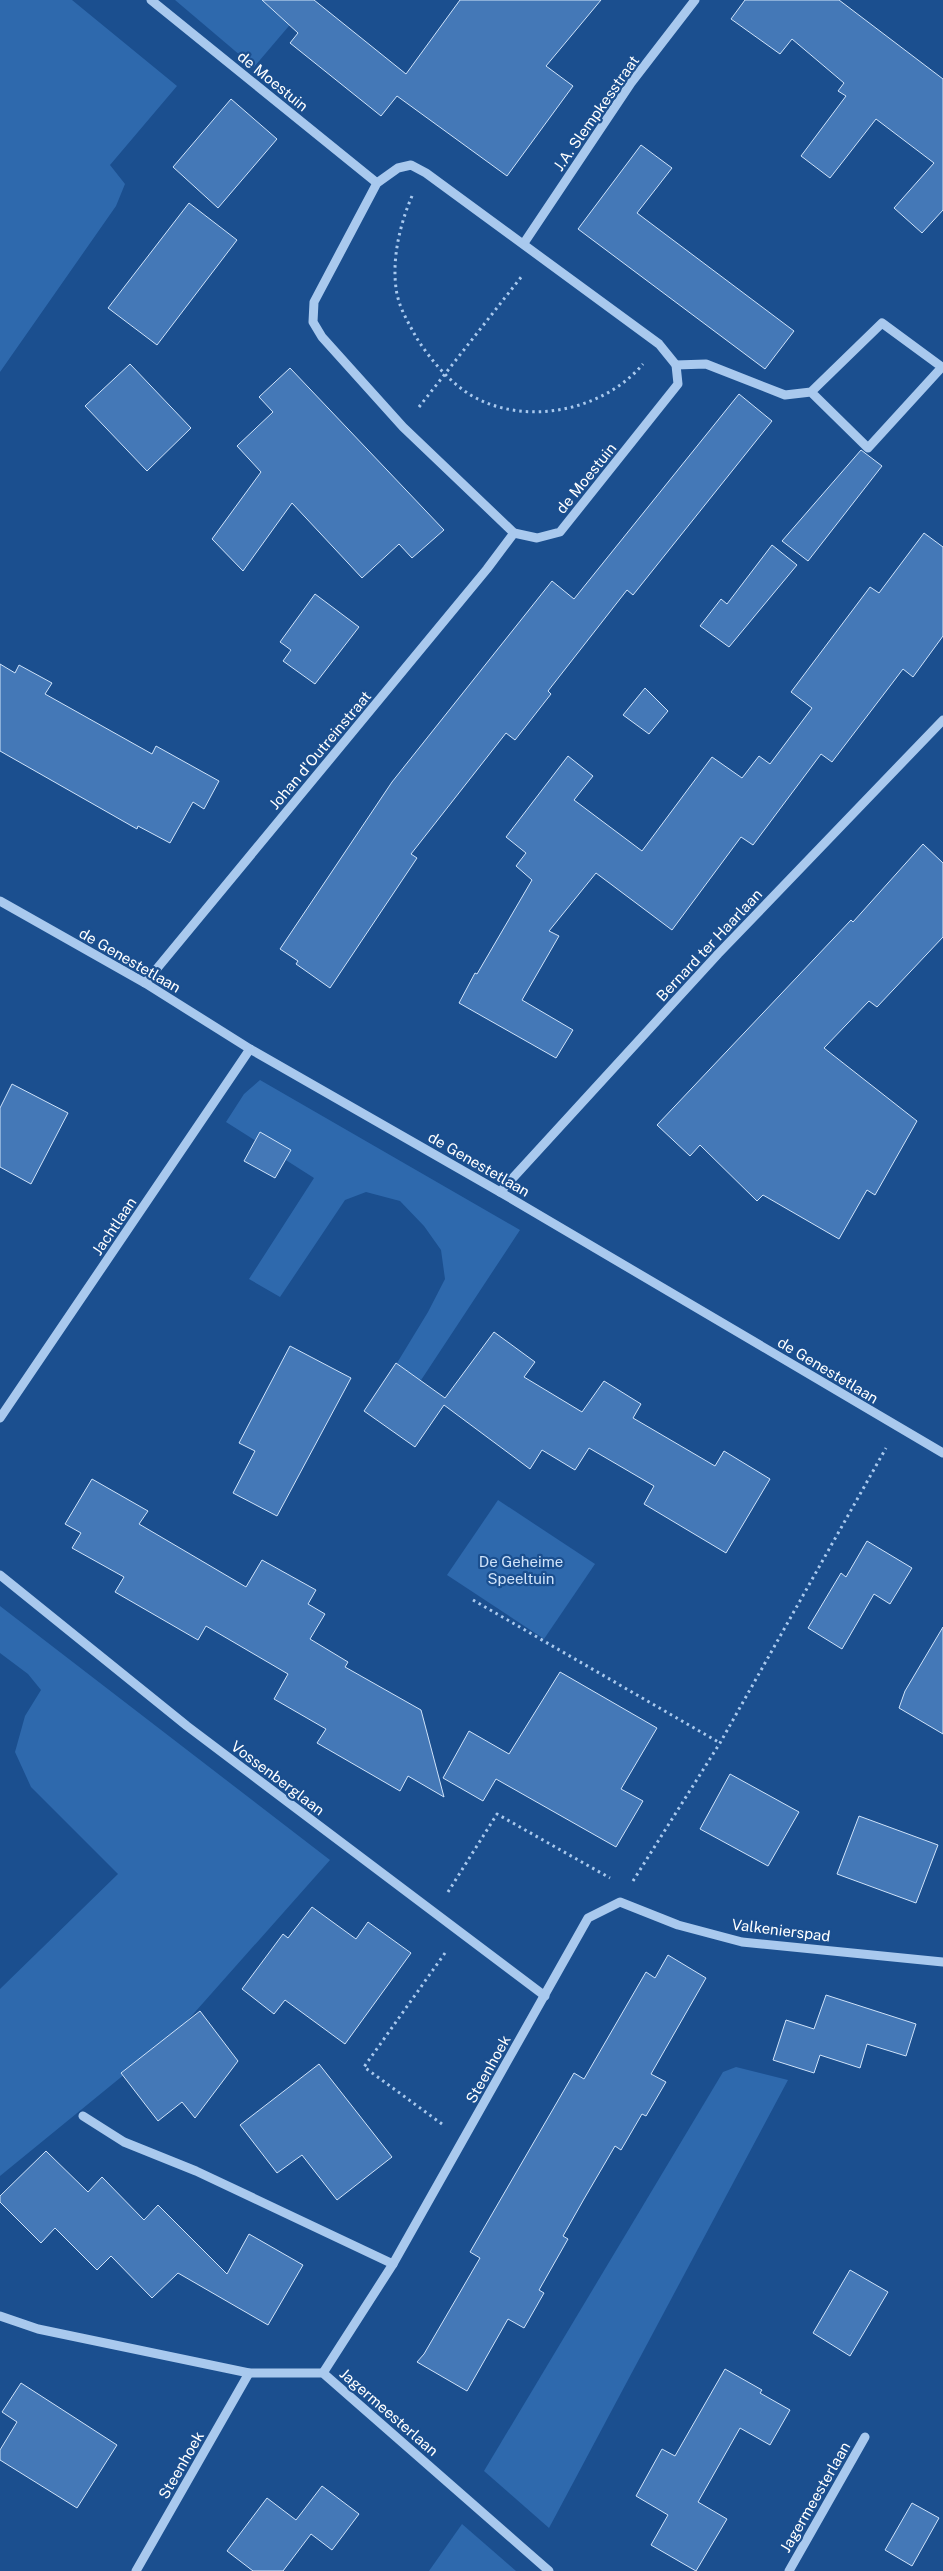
<svg xmlns="http://www.w3.org/2000/svg" width="943" height="2571" viewBox="0 0 943 2571" font-family="'Public Sans',sans-serif">
	<style>
		.green { fill: #2e69ad }
		.building { fill: #4478b7; stroke: #cfe3fa }
		.lines { fill: none; stroke-linecap: round; stroke-linejoin: round }
		.path { stroke: #a9c9ee; stroke-width: 3; stroke-dasharray: 2.5 4; stroke-linecap: butt }
		.minor { stroke: #a9c9ee; stroke-width: 9 }
		.labels { text-anchor: middle; dominant-baseline: central; stroke-width: 4.5; stroke-linejoin: round; paint-order: stroke }
		.street-label { font-size: 15px; fill: #fff; stroke: #1b4f8f }
		.park-label { font-size: 15px; fill: #cfe3fa; stroke: #1b4f8f }
	</style>
	<rect width="100%" height="100%" fill="#1b4f8f"/>
	<g class="green">
		<path d="M0,0h72l105,86 -67,79 15,19 -9,22 -116,166z"/>
		<path d="M175,0h136l-57,67z"/>
		<path d="M260,1080l260,150 -116,176 -21,-20 45,-74 17,-33 -4,-29 -17,-24 -24,-25 -34,-9 -21,8 -65,97 -31,-18 65,-101 -88,-56 18,-28z"/>
		<path d="M498,1500l97,64 -51,75 -97,-64z"/>
		<path d="M0,1606l330,254 -150,169 -180,147v-187l118,-115 -87,-87 -16,-35 10,-36 16,-26 -13,-16 -28,-21z"/>
		<path d="M736,2067l52,13 -239,448 -65,-57 239,-399z"/>
		<path d="M462,2524l54,47h-87z"/>
	</g>
	<g class="building">
		<path d="M262,0h52l92,74 54,-74h141l-55,66 27,20 -66,90 -110,-80 -16,20 -91,-73 8,-10z"/>
		<path d="M745,0h94l104,79v131l-21,23 -28,-25 40,-45 -58,-44 -46,59 -29,-22 45,-60 -8,-5 6,-8 -52,-44 -12,15 -49,-35z"/>
		<path d="M231,99l46,40 -59,69 -45,-41z"/>
		<path d="M641,145l31,23 -35,45 157,118 -29,38 -187,-140z"/>
		<path d="M189,203l48,37 -80,105 -49,-37z"/>
		<path d="M130,364l61,64 -44,43 -62,-65z"/>
		<path d="M290,368l154,162 -32,28 -13,-14 -37,34 -70,-75 -49,68 -31,-32 49,-67 -24,-26 36,-34 -14,-15z"/>
		<path d="M739,394l33,27 -139,174 -6,-5 -79,101 3,3 -36,46 -9,-7 -95,121 6,4 -87,130 -34,-24 2,-3 -18,-12 112,-167 160,-201 22,18z"/>
		<path d="M861,450l21,16 -74,95 -26,-20z"/>
		<path d="M924,533l19,14v89l-30,41 -10,-8 -71,93 -11,-8 -68,91 -12,-8 -69,93 -76,-57 -47,58 10,5 -37,64 51,30 -17,28 -97,-55 16,-30 2,1 55,-94 -16,-14 10,-13 -20,-16 62,-81 25,20 -19,24 68,51 70,-94 30,21 17,-22 11,8 42,-56 -21,-16 79,-105 9,6z"/>
		<path d="M772,545l25,20 -68,82 -29,-21 21,-27 6,5z"/>
		<path d="M315,594l44,33 -44,57 -32,-23 8,-11 -11,-8z"/>
		<path d="M0,664l15,9 4,-8 33,18 -7,11 107,60 4,-8 63,35 -15,28 -11,-7 -23,41 -32,-17 -1,3 -137,-78z"/>
		<path d="M645,688l23,23 -19,23 -26,-19z"/>
		<path d="M923,844l20,19v74l-66,70 -8,-6 -45,47 93,73 -42,74 -8,-5 -28,49 -76,-44 -6,6 -57,-56 -10,11 -33,-31 194,-205 2,2z"/>
		<path d="M12,1084l56,29 -37,71 -31,-17v-59z"/>
		<path d="M260,1132l31,18 -16,28 -31,-17z"/>
		<path d="M494,1332l41,30 -11,15 58,35 22,-31 37,23 -8,14 82,48 9,-15 46,28 -44,74 -82,-49 10,-18 -65,-38 -14,22 -33,-20 -12,19 -86,-64 -29,42 -51,-36 32,-48 49,35z"/>
		<path d="M290,1346l61,32 -74,138 -44,-23 22,-42 -16,-8z"/>
		<path d="M92,1479l56,32 -9,13 107,63 16,-27 54,30 -8,14 17,10 -15,25 38,23 -3,5 76,43 23,87 -36,-21 -8,15 -83,-48 9,-14 -52,-30 14,-25 -82,-48 -8,14 -83,-48 9,-15 -52,-29 9,-15 -16,-9z"/>
		<path d="M867,1541l45,27 -22,36 -16,-10 -32,55 -34,-21 33,-55 5,4z"/>
		<path d="M943,1627v107l-44,-26 6,-17z"/>
		<path d="M560,1672l97,56 -36,61 22,12 -27,46 -120,-68 -13,22 -40,-23 26,-47 40,23z"/>
		<path d="M730,1774l69,38 -31,54 -68,-37z"/>
		<path d="M859,1816l79,29 -22,58 -79,-29z"/>
		<path d="M312,1907l44,32 12,-17 43,31 -66,91 -60,-44 -11,14 -32,-25 41,-55 5,4z"/>
		<path d="M668,1955l38,23 -55,96 15,8 -20,34 -4,-2 -21,36 -6,-4 -31,53 -21,37 5,3 -29,51 5,3 -20,35 -16,-9 -41,72 -50,-29 7,-8 56,-96 -10,-6 104,-179 10,6 62,-107 9,6z"/>
		<path d="M826,1995l90,29 -10,32 -39,-12 -7,24 -40,-13 -6,18 -41,-13 13,-40 28,9z"/>
		<path d="M200,2011l38,50 -43,57 -13,-16 -24,19 -37,-48z"/>
		<path d="M319,2064l73,93 -55,43 -35,-45 -25,18 -37,-48z"/>
		<path d="M46,2151l42,41 14,-15 42,43 14,-15 69,69 22,-40 54,31 -35,60 -90,-52 -26,25 -41,-42 -14,14 -42,-42 -14,15 -41,-41v-6z"/>
		<path d="M850,2270l38,22 -38,64 -37,-23z"/>
		<path d="M725,2369l37,21 -2,3 30,17 -20,35 -30,-17 -42,74 29,17 -31,52 -45,-26 17,-30 -32,-19 26,-47 13,7z"/>
		<path d="M21,2383l96,62 -40,63 -77,-48v-10l17,-28 -15,-10z"/>
		<path d="M322,2486l37,28 -27,36 -21,-16 -28,37h-30l-26,-20 40,-53 29,22z"/>
		<path d="M912,2503l27,15 -27,48 -27,-16z"/>
	</g>
	<g class="lines">
		<g class="path">
			<path d="M412,196c-12,28 -20,62 -16,92 2,18 12,34 20,49 15,24 38,51 64,63 53,25 125,9 163,-36"/>
			<path d="M419,407l103,-131"/>
			<path d="M473,1600l247,143"/>
			<path d="M633,1881l87,-138 166,-295"/>
			<path d="M448,1892l49,-78 113,64"/>
			<path d="M442,2124l-78,-57 81,-114"/>
		</g>
		<g class="minor">
			<path d="M151,0l226,183"/>
			<path d="M411,165l15,8 233,171 17,21 2,19 -118,148 -23,6 -23,-5 -111,-106 -81,-90 -9,-15 1,-20 63,-119 21,-15z"/>
			<path d="M524,243l107,-160 64,-83"/>
			<path d="M676,365l30,-1 79,31 26,-3 57,56 74,-81 -60,-44 -71,69"/>
			<path d="M0,901l145,82 105,66 250,143 443,261"/>
			<path d="M145,983l342,-414 27,-36"/>
			<path d="M500,1192l218,-238 225,-234"/>
			<path d="M0,1418l250,-369"/>
			<path d="M0,1575l187,151 358,270"/>
			<path d="M83,2116l41,26 72,29 197,93"/>
			<path d="M0,2316l38,13 211,44h74l226,198"/>
			<path d="M323,2373l70,-109 195,-346 32,-16 58,23 64,17 201,20"/>
			<path d="M136,2571l113,-198"/>
			<path d="M789,2571l76,-134"/>
		</g>
	</g>
	<g class="labels">
		<g class="street-label">
			<text transform="translate(273 81) rotate(39)">de Moestuin</text>
			<text transform="translate(596 113) rotate(-55)">J.A. Slempkesstraat</text>
			<text transform="translate(586 478) rotate(-51)">de Moestuin</text>
			<text transform="translate(320 750) rotate(-50)">Johan d'Outreinstraat</text>
			<text transform="translate(709 945) rotate(-47)">Bernard ter Haarlaan</text>
			<text transform="translate(130 960) rotate(30)">de Genestetlaan</text>
			<text transform="translate(479 1164) rotate(30)">de Genestetlaan</text>
			<text transform="translate(114 1226) rotate(-56)">Jachtlaan</text>
			<text transform="translate(828 1370) rotate(31)">de Genestetlaan</text>
			<text transform="translate(278 1778) rotate(37)">Vossenberglaan</text>
			<text transform="translate(781 1930) rotate(7)">Valkenierspad</text>
			<text transform="translate(488 2069) rotate(-61)">Steenhoek</text>
			<text transform="translate(389 2412) rotate(41)">Jagermeesterlaan</text>
			<text transform="translate(181 2465) rotate(-60)">Steenhoek</text>
			<text transform="translate(815 2497) rotate(-60)">Jagermeesterlaan</text>
		</g>
		<g class="park-label">
			<text x="521" y="1561">De Geheime<tspan x="521" dy="17">Speeltuin</tspan></text>
		</g>
	</g>
</svg>
